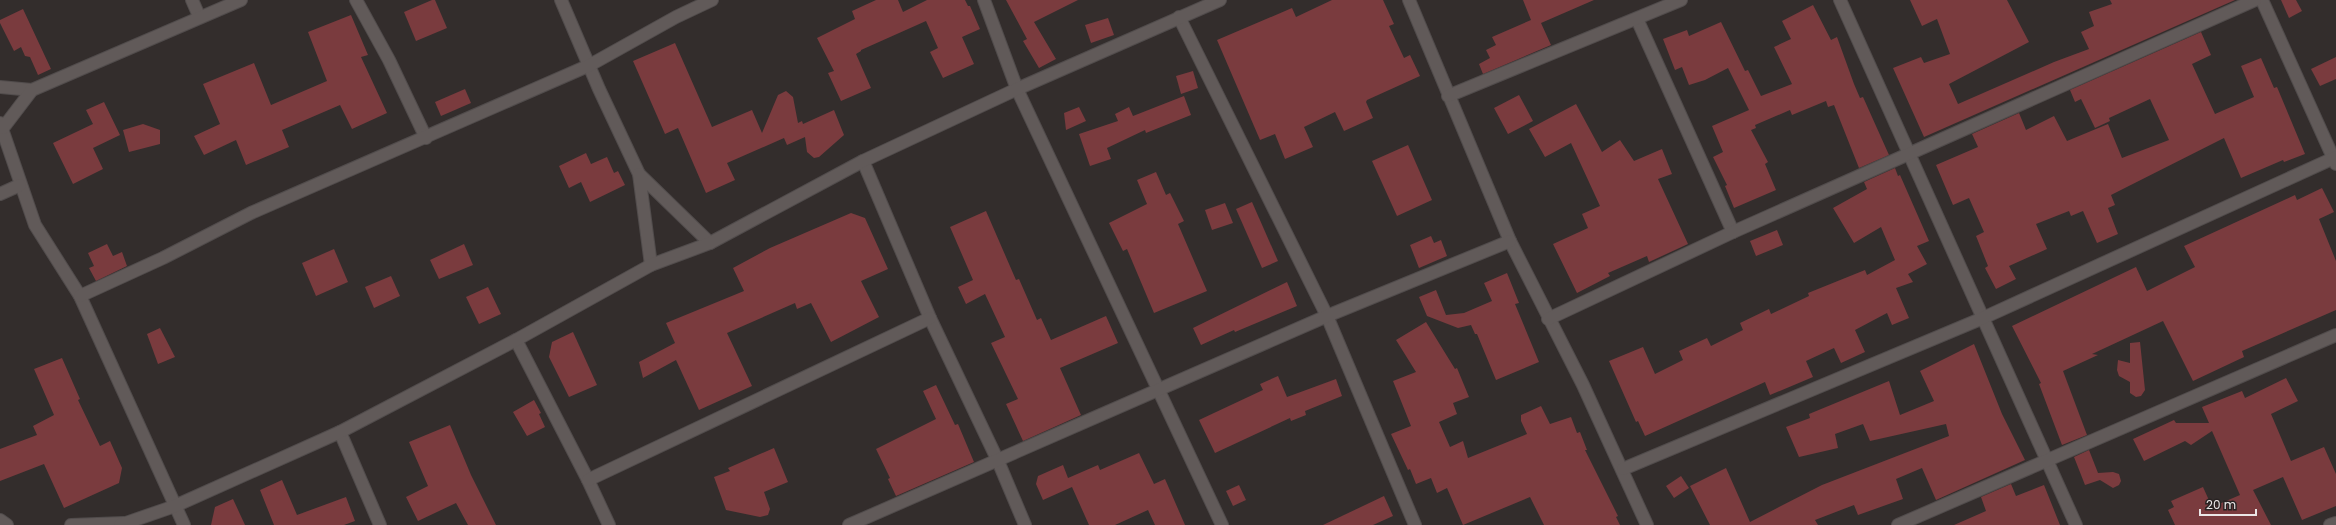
<svg xmlns="http://www.w3.org/2000/svg" width="2336" height="525" viewBox="0 0 2336 525" font-family="Poppins,sans-serif">
	<style>
		.building { fill: #7a3b3e }
		.lines { fill: none; stroke-linecap: round; stroke-linejoin: round }
		.minor-casing { stroke: #514c4c; stroke-width: 14 }
		.minor { stroke: #615a59; stroke-width: 12 }
	</style>
	<rect width="100%" height="100%" fill="#332d2c"/>
	<g class="building">
		<path d="M432,0h3l12,28 -31,13 -12,-29z"/>
		<path d="M876,0h22l5,12 24,-12h38l3,6h2l10,23 -18,8 12,27 -31,14 -13,-26 8,-4 -12,-27 -65,29v1l-5,3 15,34 -30,13 -13,-28 6,-2 -17,-33 38,-19 -3,-8z"/>
		<path d="M1006,0h72l-44,22 22,37 -17,9 -16,-27 4,-2z"/>
		<path d="M1332,0h51l11,24 -5,2 15,32 6,-3 10,21 -53,24 -1,2 7,16 -29,13 -9,-19 -31,15 9,20 -28,12 -10,-25 -15,6 -43,-100 75,-32 4,9z"/>
		<path d="M1523,0h71l-53,23 10,22 -68,29 -4,-10 11,-6 -4,-8 10,-5 -4,-8 39,-17z"/>
		<path d="M1910,0h97l22,42 -80,42 9,20 96,-42 35,-13 -8,-17 13,-6 -5,-14 23,-8 -2,-4h125l-311,137 -31,-69 28,-11 3,6 26,-9 -13,-35 -15,7z"/>
		<path d="M2281,0h15l6,11 -13,7z"/>
		<path d="M1813,5l18,35 6,-3 17,47 6,14 3,-1 26,58 -30,13 -25,-63 -6,2 -2,-6 -34,14 -2,-5 -35,15 1,3 -5,2 17,32 -3,2 11,26 -42,18 -9,-22 2,-1 -14,-28 10,-5 -11,-26 37,-16 -21,-42 -23,12 -16,5 -7,-18 -7,3 -12,-31 24,-9 2,6 32,-14 24,49 3,-1 13,26 31,-12 -18,-37 17,-8 -9,-18z"/>
		<path d="M23,9l28,60 -13,6 -8,-18 -5,-1 -4,-9 -7,4 -14,-28v-3z"/>
		<path d="M351,15l17,40 -7,2 26,56 -35,16 -12,-24 -58,25 7,17 -43,18 -10,-25 -32,15 -10,-19 26,-12 -17,-40 51,-21 17,42 56,-24 -19,-49z"/>
		<path d="M1108,18l6,17 -23,8 -6,-18z"/>
		<path d="M2201,32l10,23 -19,9 23,50 39,-17 -13,-31 20,-8 13,30 3,-1 28,67 -21,8 -1,-2 -42,18 -17,-40 -113,57 4,10 -7,3 10,26 -21,9 -14,-32 -12,5 -2,-5 -33,13 11,25 -38,17 7,13 -20,10 -11,-21 3,-2 -12,-30 8,-4 -15,-34 -16,7 -17,-40 42,-18 -6,-13 47,-21 7,17 28,-14 13,25 41,-17 14,34 47,-18 -19,-41 -41,19 1,3 -15,7 -14,-29 -6,3 -5,-12z"/>
		<path d="M675,43l37,84 40,-17 10,23 16,-38 8,-4 7,6 5,26 4,-2 1,3 31,-14 10,25 -25,22 -5,1 -7,-6 -2,-15 -18,8 -3,-7 -57,25 8,17 -29,13 -28,-65 -13,6 -32,-73z"/>
		<path d="M2336,57v22l-16,7 -9,-17z"/>
		<path d="M1193,71l5,17 -17,6 -5,-18z"/>
		<path d="M465,89l6,14 -30,13 -6,-14z"/>
		<path d="M1519,95l14,26 -25,13 -14,-26z"/>
		<path d="M1184,96l7,19 -45,18 -1,-3 -38,18 4,11 -21,7 -11,-32 39,-13 -3,-7 14,-7 4,9z"/>
		<path d="M104,102l16,33 -27,13 10,21 -30,15 -20,-41 40,-19 -7,-14z"/>
		<path d="M1576,104l26,48 18,-12 14,21 28,-12 10,25 -14,5 30,65 -39,18 -2,-6 -39,17 2,3 -33,17 -24,-49 35,-16 -6,-14 18,-8 -29,-63 -26,14 -16,-28z"/>
		<path d="M1079,107l7,14 -20,9 -2,-17z"/>
		<path d="M143,124l17,6v14l-31,8 -6,-22z"/>
		<path d="M1408,145l24,55 -35,16 -25,-55z"/>
		<path d="M586,153l5,11 16,-7 7,16 4,-2 7,14 -35,17 -9,-20 -12,6 -10,-22z"/>
		<path d="M1895,168l3,8 2,-1 29,66 -12,5 10,18 -19,10 5,8 -17,6 13,30 -17,7 -5,-12 -32,17 10,22 -24,11 -7,-15 -28,13 7,16 -43,18 -5,-13 -120,54 -7,-15 -2,1 -27,-61 34,-14 12,27 28,-14 -4,-9 28,-13 4,8 32,-16 -3,-7 29,-14 2,5 38,-18 -1,-3 57,-23 2,5 28,-15 -14,-33 -27,16 -21,-35 34,-19 -3,-7z"/>
		<path d="M1156,172l10,23 4,-2 14,28 -6,3 29,67 -53,22 -27,-64 -4,2 -14,-28 38,-19 -10,-24z"/>
		<path d="M2322,188l12,24 -15,7 17,42v49l-94,41 2,6 -51,24 -30,-60 -71,33 6,1 -35,16 24,64 -25,10 -23,-61 2,-1 -29,-57 124,-59 11,24 48,-24 -11,-21 111,-51 2,5z"/>
		<path d="M1252,202l26,59 -16,7 -26,-59z"/>
		<path d="M1225,203l8,20 -21,7 -7,-20z"/>
		<path d="M986,211l30,69 3,-1 18,41 4,-2 10,22 55,-24 12,27 -58,25 21,47 -58,26 -17,-37 12,-5 -27,-56 14,-6 -20,-43 -19,10 -8,-17 15,-7 -23,-53z"/>
		<path d="M851,213l14,5 23,51 -27,12 18,36 -48,25 -20,-39 -14,6 -2,-6 -68,30 25,53 -53,24 -23,-50 -33,18 -4,-16 36,-19 -9,-20 78,-32 -11,-23 37,-20z"/>
		<path d="M1777,230l6,15 -27,11 -6,-15z"/>
		<path d="M1431,236l3,7 7,-3 6,16 -28,12 -9,-23z"/>
		<path d="M107,244l6,12 9,-4 5,14 -31,15 -7,-13 5,-2 -6,-13z"/>
		<path d="M464,244l9,21 -34,14 -9,-19z"/>
		<path d="M334,249l14,33 -32,14 -14,-33z"/>
		<path d="M1507,273l12,30 -4,1 24,58 -43,18 -19,-46h-2l-4,-9 -13,3 -31,-12 -8,-19 17,-7 10,25 18,-2 28,-12 -8,-18z"/>
		<path d="M391,276l9,20 -26,12 -9,-21z"/>
		<path d="M1287,282l10,24 -62,26 -1,-2 -33,15 -8,-17z"/>
		<path d="M488,287l13,27 -22,10 -13,-27z"/>
		<path d="M1426,322l29,47 2,-1 12,29 -16,6 4,11 -18,8 11,25 13,-6 5,17 59,-24 -6,-13v-6l20,-9 9,18 21,-7 6,16 3,-1 7,18h-2l33,66 -2,1 4,8h-76l-14,-28 -67,28 -16,-37 -10,5 -6,-15 -15,6 -6,-15 -2,1 -17,-36 20,-8 -18,-45 23,-9 -20,-32z"/>
		<path d="M160,328l15,29 -17,7 -11,-30z"/>
		<path d="M573,332l24,53 -28,12 -20,-40 3,-15z"/>
		<path d="M2140,342l5,48 -4,6 -5,1 -6,-4v-11l-11,-6 -2,-6 1,-10 12,3v-20z"/>
		<path d="M1974,344l28,70 23,46 -89,40 -14,-32 -26,11 7,20 -45,16 -4,-10 -39,15 3,5h-108l-20,-39 36,-18 24,54 72,-37 127,-49 -3,-12 -76,17 -7,-17 -28,10 3,14 -39,9 -13,-30 24,-9 -1,-4 80,-33 11,34 34,-14 -14,-30z"/>
		<path d="M62,358l18,41 -2,1 22,46 10,-5 12,27 -3,15 -55,25 -20,-44 -44,17v-32l37,-14 -4,-9 21,-11 -20,-46z"/>
		<path d="M1278,376l9,21 49,-18 6,17 -37,15 1,4 -15,6 -1,-3 -75,35 -16,-33 64,-30 -3,-6z"/>
		<path d="M2286,378l12,23 -27,13 20,47 33,-14 12,27v32l-34,14 -19,-43 -30,13 18,35h-96l-7,-15 6,-3 -3,-6 32,-14 9,20 28,-12 -28,-64 -21,14 -6,-4 -41,20 -11,-22 41,-19 2,3h33l-7,-16 40,-16 3,7z"/>
		<path d="M936,385l19,40 3,-1 16,38 -78,34 -8,-17 2,-1 -14,-29 60,-30 -13,-28z"/>
		<path d="M534,400l7,13 -2,1 6,13 -18,9 -14,-24z"/>
		<path d="M450,425l21,50 25,50h-28l-12,-22 -38,18 -12,-24 22,-11 -19,-44z"/>
		<path d="M774,448l14,34 -24,10 6,17 -2,6 -8,2 -34,-7 -12,-33 16,-6 -2,-3z"/>
		<path d="M2089,450l9,23 15,-1 6,2 2,7 -2,4 -6,3 -13,-8 -15,5 -11,-28z"/>
		<path d="M1139,453l15,31 11,-5 20,46h-30l-7,-15 -33,15h-26l-17,-38 -29,13 -7,-16 2,-8 25,-11 5,13 30,-13 2,5z"/>
		<path d="M1681,476l8,12 -15,10 -8,-12z"/>
		<path d="M282,480l15,35 49,-18 9,24 -11,4h-70l-14,-35z"/>
		<path d="M2011,484l5,12 28,-11 16,40h-106l32,-14 -5,-14z"/>
		<path d="M1239,485l7,15 -13,6 -7,-15z"/>
		<path d="M1384,496l9,20 -20,9h-50z"/>
		<path d="M233,499l12,26h-34l4,-18z"/>
	</g>
	<g class="lines">
		<g class="minor-casing">
			<g id="minor">
				<path d="M192,0l7,16"/>
				<path d="M356,0l33,60 37,78"/>
				<path d="M561,0l38,89 40,85 12,91"/>
				<path d="M984,0l33,89 205,436"/>
				<path d="M1409,0l101,241 73,144 64,140"/>
				<path d="M1840,0l236,525"/>
				<path d="M2262,0l74,164"/>
				<path d="M1179,17l148,299 88,209"/>
				<path d="M1637,19l96,213"/>
				<path d="M0,87l32,3"/>
				<path d="M1448,96l233,-96"/>
				<path d="M0,123l35,102 45,71 104,229"/>
				<path d="M3,128l29,-38 209,-90"/>
				<path d="M863,161l67,157 68,143 27,64"/>
				<path d="M639,174l71,69"/>
				<path d="M0,194l20,-9"/>
				<path d="M80,296l83,-38 88,-45 339,-148 86,-48 36,-17"/>
				<path d="M1548,319l185,-87 522,-232"/>
				<path d="M516,340l72,140 21,45"/>
				<path d="M340,432l40,93"/>
				<path d="M1623,469l360,-151 353,-161"/>
				<path d="M588,480l342,-162"/>
				<path d="M0,520l7,5"/>
				<path d="M71,525l53,-2"/>
				<path d="M120,525l55,-19 165,-74 176,-92 135,-75 59,-22 153,-82 154,-72 203,-89"/>
				<path d="M849,525l478,-209 183,-75"/>
				<path d="M1898,525l438,-190"/>
				<path d="M2330,525l6,-2"/>
			</g>
		</g>
		<use href="#minor" class="minor"/>
	</g>
	<path d="M2200 509v6h56v-6" fill="none" stroke="#ebe7e7" stroke-width="2"/>
	<text x="2206" y="509" font-size="12" fill="#ebe7e7" stroke="#292323" stroke-width="3" paint-order="stroke">20 m</text>
</svg>
